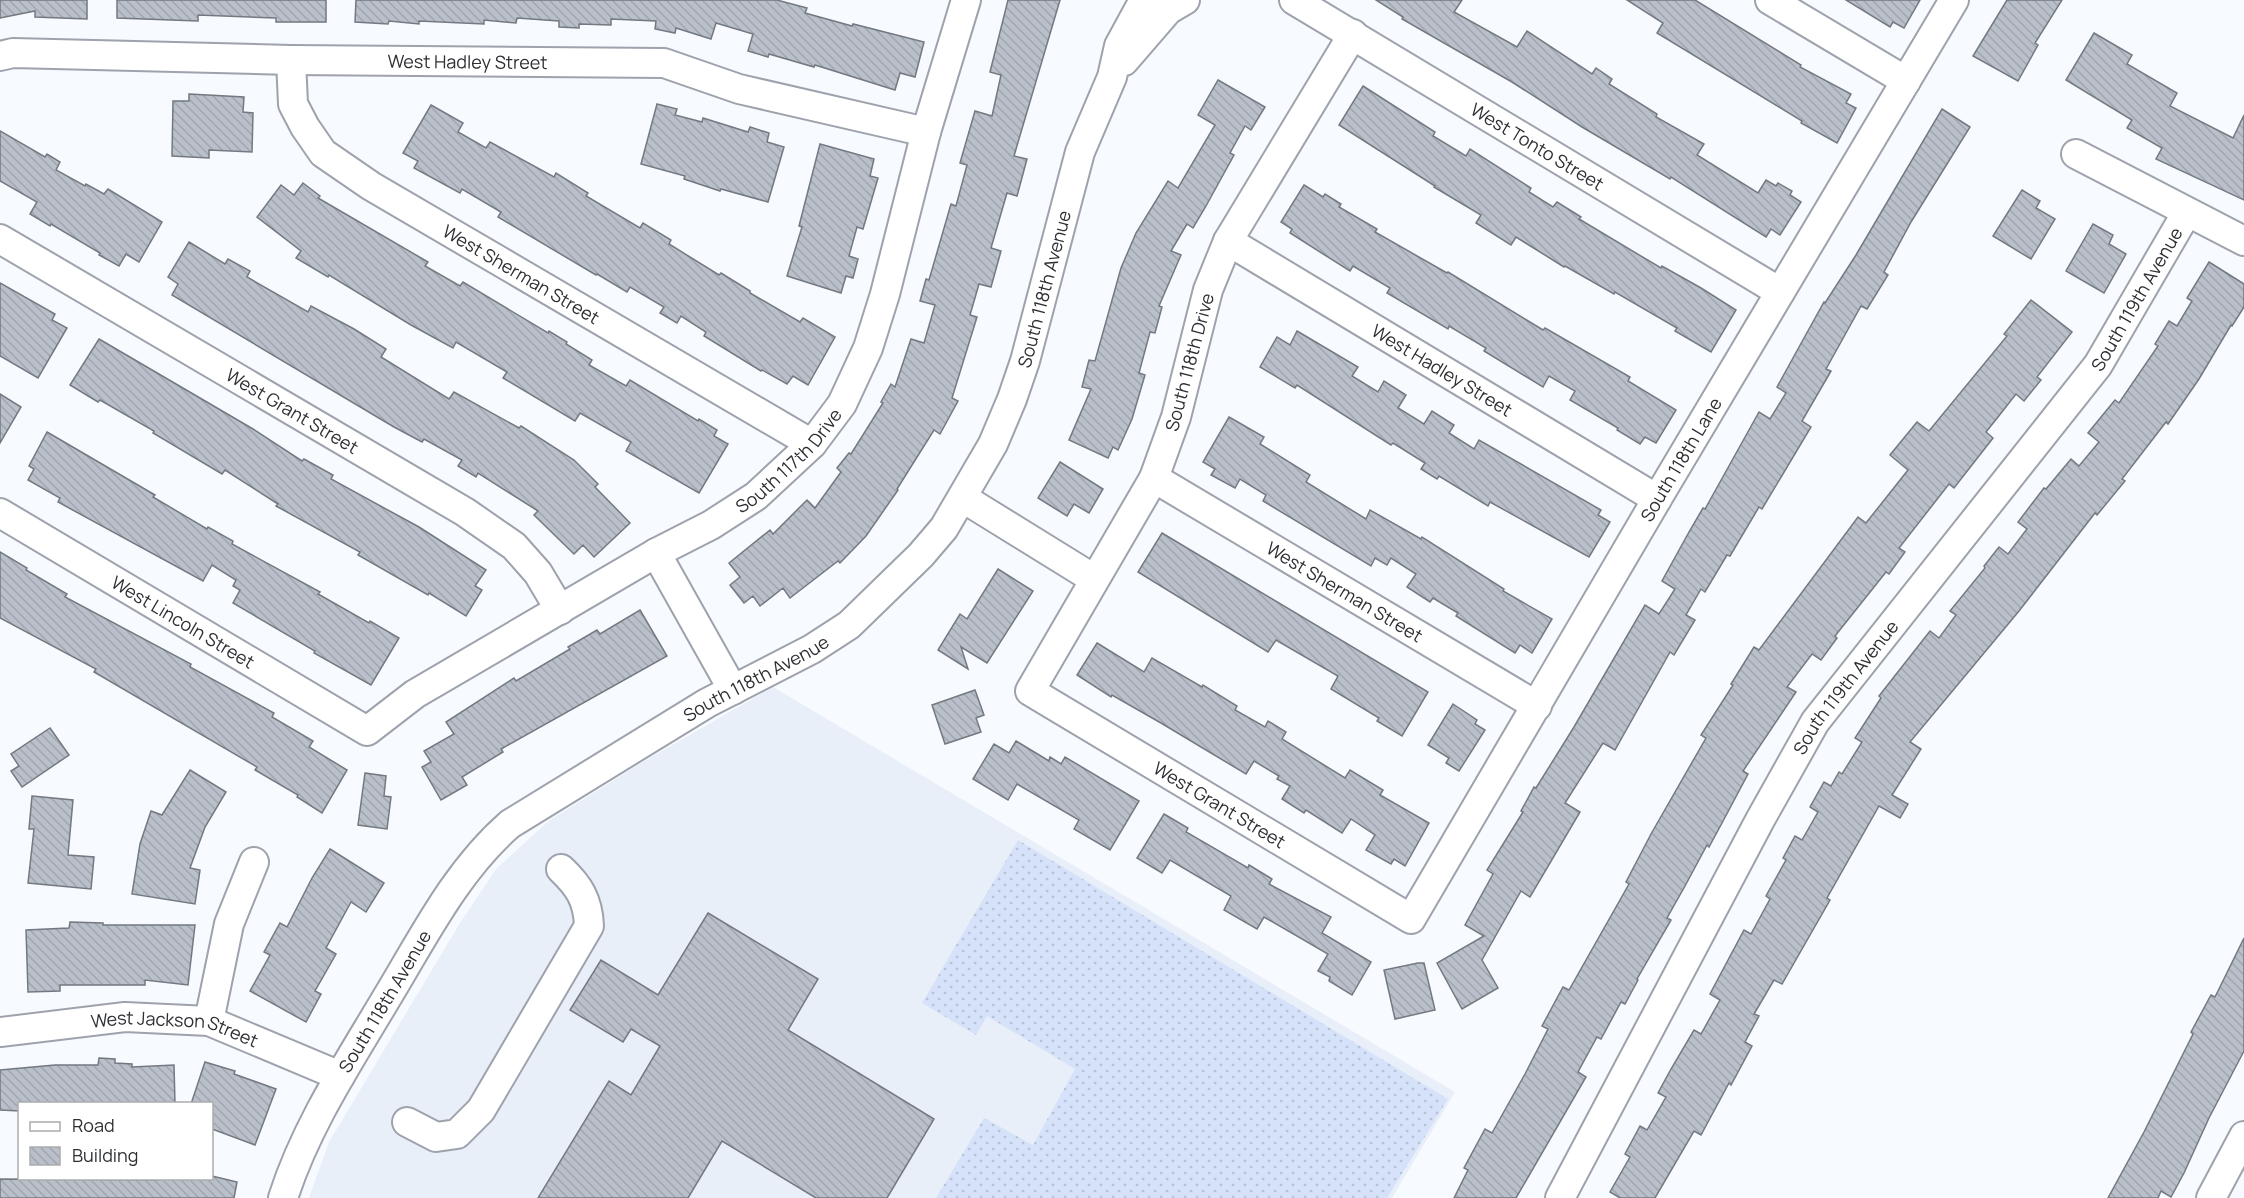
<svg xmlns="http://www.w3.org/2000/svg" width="2244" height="1198" viewBox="0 0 2244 1198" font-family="Manrope,sans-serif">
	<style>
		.built { fill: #e9eff9 }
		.grass { fill: url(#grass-dots) }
		.building { fill: url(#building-back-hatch); stroke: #737881; stroke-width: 1.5 }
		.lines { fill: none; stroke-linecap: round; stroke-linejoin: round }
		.minor-casing { stroke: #9da2ac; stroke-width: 32 }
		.minor { stroke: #fff; stroke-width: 28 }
		.labels { text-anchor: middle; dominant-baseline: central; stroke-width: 4.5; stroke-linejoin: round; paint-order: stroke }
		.street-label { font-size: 18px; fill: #2d2f33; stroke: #fff }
	</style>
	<defs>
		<pattern id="grass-dots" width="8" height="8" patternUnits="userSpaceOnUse" patternTransform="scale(1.5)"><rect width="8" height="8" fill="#d5e2f9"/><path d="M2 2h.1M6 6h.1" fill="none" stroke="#b7c2d6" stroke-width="1.8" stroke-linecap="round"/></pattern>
		<pattern id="building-back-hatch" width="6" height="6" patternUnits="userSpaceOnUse" patternTransform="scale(1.5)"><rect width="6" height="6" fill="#bac0ca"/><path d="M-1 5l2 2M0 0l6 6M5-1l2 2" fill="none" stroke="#a0a5ae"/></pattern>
	</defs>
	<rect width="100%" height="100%" fill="#f7fafe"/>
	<path class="built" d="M773,687l682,405 -63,106h-1083l20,-56 131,-219 36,-54 54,-49 98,-61z"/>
	<path class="grass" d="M1018,840l430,259 -61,99h-451l48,-80 49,27 42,-76 -88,-53 -11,19 -54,-32z"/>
	<g class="building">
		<path d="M0,0h87v19l-52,-2v-6l-35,7z"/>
		<path d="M117,0h209v22h-50v-4l-78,-3v6l-81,-3z"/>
		<path d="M356,0h421l30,8 -2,5 47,13 1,-2 71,18 -9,35 -15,-4 -5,17 -80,-25 -1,2 -45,-13 -1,3 -20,-6 5,-17 -37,-11 -5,16 -35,-11 -1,5 -20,-4 1,-8 -45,-2v6l-32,-1v4l-20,-1v-6l-42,-3 -1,5 -32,-3v4l-65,-3v3l-30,-3 -1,3 -33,-2z"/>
		<path d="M1008,0h52l-46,156 13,3 -10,37 -10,-3 -16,55 10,3 -10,36 -12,-3 -9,31 7,2 -25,81 6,3 -18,33 -6,-4 -37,59 1,1 -32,46 -26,27 -2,-2 -48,37 -7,-10 -23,18 -7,-10 -9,7 -14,-18 10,-8 -11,-14 41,-33 3,4 34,-34 8,8 26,-36 -4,-4 12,-15 2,1 32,-51 -2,-1 10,-18 4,3 16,-48 13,4 11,-38 -15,-4 6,-22 3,1 22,-76 5,2 11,-41 -7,-2 15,-52 17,5 9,-41 -11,-3z"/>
		<path d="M1376,0h86l-8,12 63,35 10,-16 65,43 4,-6 16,11 -3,5 48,30 -1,3 48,27 -7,11 61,38 8,-13 10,6 2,-3 14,8 -2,4 11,7 -21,33 -9,-6 -5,8 -95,-60 -1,2 -88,-52 -70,-45 -110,-63 1,-2z"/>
		<path d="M1627,0h68l106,65 -1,2 51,27 -5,9 10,5 -19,35 -36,-20 1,-2 -145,-88 6,-10z"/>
		<path d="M1846,0h74l-16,28 -11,-6 -3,5z"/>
		<path d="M2007,0h55l-27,43 3,2 -20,36 -45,-25z"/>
		<path d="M2094,33l38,22 -5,9 50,29 -7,13 63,32 11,-23v85l-88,-41 6,-11 -35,-20 5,-8 -66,-40z"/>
		<path d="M1218,80l47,27 -14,23 -6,-4 -15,27 4,2 -28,51 -13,22 -6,-4 -16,27 10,4 -22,51 3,1 -7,26 -5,-1 -11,41 6,2 -13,44 -14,31 -5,-3 -5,11 -39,-18 22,-51 -9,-2 7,-27 6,1 26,-93 15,-35 32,-52 10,7 37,-63 -17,-10z"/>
		<path d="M1363,86l72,46 -2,4 33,20 4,-7 61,39 -2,4 24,15 4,-5 24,15 -2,2 82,49 1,-2 39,22 35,22 -25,42 -36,-21 2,-3 -62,-36 -1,2 -49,-28 -1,1 -48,-30 -5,8 -35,-22 5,-8 -47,-28 1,-1 -96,-61z"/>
		<path d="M189,94l55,3 -1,15 10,1 -1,39 -43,-2v8l-37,-2 1,-55h16z"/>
		<path d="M657,104l20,5 -2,6 27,7 1,-4 45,14 2,-5 19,6 -2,9 17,5 -16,55 -47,-13 -1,2 -36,-12 1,-3 -44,-12z"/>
		<path d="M431,105l32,18 -5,9 28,16 4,-6 64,35 2,-4 32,20 -2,3 54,32 3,-5 28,17 -2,4 50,31 2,-2 29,18v2l50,29 3,-4 32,19 -27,48 -15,-9 -6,8 -25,-14 -1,1 -57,-35 2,-4 -25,-16 -4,7 -17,-10 4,-6 -34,-20 -3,5 -30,-18 -1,1 -98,-58 3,-5 -39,-23 -2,4 -46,-25 4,-7 -15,-8z"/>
		<path d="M1942,109l28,18 -59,95 -27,50 4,3 -21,34 -6,-3 -35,63 5,2 -29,50 9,6 -49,82 -3,-2 -29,49 -3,-1 -22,37 -4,-3 -15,26 9,5 -21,35 -4,-3 -55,98 -12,-7 -38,60 15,9 -50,85 -9,-6 -39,69 16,28 -36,21 -25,-46 47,-27 -19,-11 28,-51 -6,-4 36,-58 -2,-1 13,-24 2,1 38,-61 71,-122 14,9 16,-25 -13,-8 27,-49 14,-24 2,1 54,-97 11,7 16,-26 -9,-6 27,-49 20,-36 1,1 31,-48z"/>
		<path d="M0,131l45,26 2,-3 13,8 -4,8 29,16 1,-2 18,10 4,-5 54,33 -23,40 -13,-8 -7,12 -20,-11 1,-2 -49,-29 -1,2 -20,-12 7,-12 -37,-21z"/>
		<path d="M820,144l54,15 -4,17 8,2 -15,51 -6,-2 -8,29 9,3 -5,19 -7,-2 -5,17 -54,-17 15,-49 -3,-1z"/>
		<path d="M303,183l17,13 -2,2 110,64 -3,4 35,20 3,-4 85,51 1,-2 18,11 -1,2 26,16 -3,5 37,21 4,-6 68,41 1,-2 18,11 -3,6 14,8 -29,49 -73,-42 5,-9 -51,-29 -5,8 -72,-43 4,-6 -51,-30 -3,6 -42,-23 -82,-50 -1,2 -32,-19 5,-7 -44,-34 24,-32 13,10z"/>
		<path d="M1304,185l19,12 2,-3 16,10 -2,3 38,22 -2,3 72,41 1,-1 95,58 2,-2 85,49 -2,4 48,29 -20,33 -11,-6 -5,7 -23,-14 1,-2 -48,-28 5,-9 -26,-15 -6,11 -59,-36 2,-3 -37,-22 -1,3 -61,-36 3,-5 -37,-22 -3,5 -60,-38 2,-4 -11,-7z"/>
		<path d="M2022,190l18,11 -4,7 19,11 -24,40 -38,-23z"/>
		<path d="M2093,224l20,11 -4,9 17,10 -22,39 -38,-22z"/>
		<path d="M189,242l36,22 3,-5 22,12 -3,6 61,35 3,-6 43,23 32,20 -5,8 68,42 5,-7 65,36 2,-2 53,34 24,24 -3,3 35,36 -36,34 -11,-12 -9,9 -40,-39 4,-4 -60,-38 -2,4 -18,-11 4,-6 -38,-21 -2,3 -28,-15 -222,-132 6,-11 -10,-7z"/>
		<path d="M2209,262l35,22v23l-12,19 -1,-1 -32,54 -31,45 -2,-2 -44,57 3,2 -28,34 -2,-2 -76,98 -109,131 11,7 -29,46 16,9 -8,14 -21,-12 -52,92 3,2 -48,84 -8,-4 -20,34 5,2 -14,26 7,4 -21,39 -2,-2 -28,52 -7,-4 -39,67h-35l-10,-6 20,-35 -5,-3 15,-28 7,4 19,-33 -8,-4 13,-24 23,-39 7,4 19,-34 -10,-6 34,-64 7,4 19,-35 -4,-3 20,-36 -3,-2 12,-22 7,4 16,-28 -8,-5 14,-25 7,4 8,-14 3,2 20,-32 -7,-4 26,-40 -2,-2 51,-65 9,7 17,-23 -6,-4 35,-43 -1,-2 15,-19 9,7 19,-25 -9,-7 26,-34 2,1 25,-30 8,7 20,-24 -11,-9 27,-33 4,3 39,-57 -3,-2 14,-23 8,5 15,-25 -5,-3z"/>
		<path d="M0,283l55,31 -3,6 15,8 -29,50 -38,-22z"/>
		<path d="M2031,300l41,32 -35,45 4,3 -17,21 -8,-7 -18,23 -12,15 7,6 -39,50 -5,-4 -50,64 6,4 -16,22 -3,-2 -51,64 2,2 -16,22 -9,-6 -25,33 9,5 -53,79 5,3 -26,49 -13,24 -2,-2 -22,41 -18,32 4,2 -34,59 1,1 -13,24 -4,-2 -20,37 -4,-2 -19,35 8,5 -70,121h-62l14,-28 -4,-2 21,-39 7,4 33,-59 23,-45 -6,-3 21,-39 6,3 60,-106 -3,-2 25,-48 55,-96 -5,-3 32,-50 -2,-1 23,-37 5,3 99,-133 8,6 42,-53 -18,-15 27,-33 12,9 78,-95 -3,-2z"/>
		<path d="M1297,331l61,36 -6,9 26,16 6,-11 22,14 -8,13 26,16 8,-13 22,14 -5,8 25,16 5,-9 122,70 -3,5 12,7 -21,35 -99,-55 -2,4 -49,-30 -2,3 -16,-10 4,-6 -32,-20 -2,2 -94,-60 -2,3 -35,-21 17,-30 13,8z"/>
		<path d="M99,339l154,90 49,32 2,-2 29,16 -2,4 88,48 67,43 -11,16 7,4 -16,26 -37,-23 -1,2 -70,-40 2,-3 -84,-46 2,-2 -53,-34 -3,4 -69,-41 1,-2 -54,-31 -2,2 -28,-17z"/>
		<path d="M0,394l21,13 -21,36z"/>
		<path d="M1229,417l35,20 -4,7 50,31 -4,7 60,37 4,-9 51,29 1,-2 82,52 -1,2 49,28 -20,34 -12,-8 -5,8 -59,-37 2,-3 -25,-15 -3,4 -23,-15 9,-13 -25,-16 -4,7 -12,-7 -4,8 -108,-65 3,-6 -26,-16 -5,9 -24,-13 4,-6 -12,-7z"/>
		<path d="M47,432l108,63 -2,2 54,32 1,-2 25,14 -1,3 88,48 -2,2 51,29 1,-2 29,17 -28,47 -57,-32 1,-2 -82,-48 7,-13 -7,-4 3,-6 -24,-15 -9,16 -145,-79 2,-4 -32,-18 6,-11 -5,-3z"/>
		<path d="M1060,462l43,27 -14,24 -15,-9 -7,12 -29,-18z"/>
		<path d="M1162,533l266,159 -26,44 -25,-15 2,-3 -48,-29 7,-13 -62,-36 -8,12 -130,-80z"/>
		<path d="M0,552l27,16 -1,2 41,24 -2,3 126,67 -1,3 84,46 -2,4 41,24 -4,6 38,23 -25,43 -25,-16 1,-2 -43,-25 2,-3 -163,-95 2,-3 -96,-51z"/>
		<path d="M998,569l35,22 -46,72 -26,-16 7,22 -30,-19 22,-36 7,5z"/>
		<path d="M640,610l27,46 -166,93 2,3 -41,25 5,8 -26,15 -19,-33 9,-5 -7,-11 30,-17 -8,-12 68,-44 2,3 54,-32 -2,-2 29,-17 3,4z"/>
		<path d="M1097,643l47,29 8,-14 50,29 1,-2 34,21 -2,4 30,17 3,-6 18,11 -4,7 63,39 5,-8 33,20 -3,5 49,28 -24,43 -11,-7 -3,5 -25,-14 9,-15 -24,-16 -9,14 -36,-23 -2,3 -22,-14 8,-13 -13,-7 2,-3 -25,-15 -8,13 -85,-51 -49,-28 -1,2 -34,-22z"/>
		<path d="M975,690l9,25 -8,3 5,14 -36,12 -13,-39z"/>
		<path d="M1453,704l24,16 -2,4 10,6 -26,41 -13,-8 3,-5 -21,-13z"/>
		<path d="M50,728l19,27 -47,32 -11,-16 8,-5 -8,-12z"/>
		<path d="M1016,741l33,20 1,-4 11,7 4,-7 74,44 -29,49 -36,-21 5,-9 -62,-36 -9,16 -35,-21 21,-35 15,9z"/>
		<path d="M190,770l36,22 -21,35 -15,41 10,2 -5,34 -63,-10 8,-50 11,-33 11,4z"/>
		<path d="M365,773l21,3 -2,20 7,1 -4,32 -29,-4z"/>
		<path d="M32,796l41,4 -5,55 26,2 -3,32 -63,-6 6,-54h-5z"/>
		<path d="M1164,814l24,14 -2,4 62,36 1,-3 23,14 -3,5 62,33 -9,16 49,29 -19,33 -23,-14 1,-4 -12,-6 10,-17 -64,-37 -7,12 -33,-19 7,-14 -61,-36 -8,13 -25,-15z"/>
		<path d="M330,849l54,34 -18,29 -15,-10 -25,46 10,6 -21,37 6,3 -15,28 -56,-31 20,-36 -6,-3 16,-29 7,4 25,-49z"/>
		<path d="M708,913l110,66 -30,51 146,89 -47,79h-71l-94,-57 -34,57h-150l71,-117 22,14 29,-49 -29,-17 -8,13 -53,-32 31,-50 57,35z"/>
		<path d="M70,922l33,1v2h92l-7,60 -43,-5v5h-85v6l-32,1 -2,-62 43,-2z"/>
		<path d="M2244,938v113l-35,67 -25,55 -13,24 -10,-6 -3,7h-50l36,-66 49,-98 -2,-2 20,-37 4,2z"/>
		<path d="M1418,963h6l11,47 -40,9 -11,-49z"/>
		<path d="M99,1058l16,1v4l17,1v3l42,-2 1,39h-155v7l-20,-1v-40l55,-5h43z"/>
		<path d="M205,1062l30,9 -1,3 42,15 -21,56 -43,-16v-25h-21z"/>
		<path d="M212,1176l25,6 -3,16h-234v-19l158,1v-1h54z"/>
	</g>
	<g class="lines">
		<g class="minor-casing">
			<g id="minor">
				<path id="s1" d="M1294,0l486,292"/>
				<path d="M1770,0l136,81"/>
				<path id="s2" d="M1353,34l-125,207 -20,49 -32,127 -22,61 -124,213 381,228 246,-420 297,-499"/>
				<path id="s3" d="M0,56l13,-3 278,7 373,3 75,26 187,43"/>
				<path id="s4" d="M291,60l2,44 12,23 18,26 48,33 441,258"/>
				<path d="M1124,61l44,-51 17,-10"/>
				<path d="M2076,154l168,87"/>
				<path id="s5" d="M0,239l465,273 49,34 24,27 22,37"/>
				<path id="s6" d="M1228,241l429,258"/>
				<path id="s7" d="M1154,478l383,228"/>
				<path d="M963,498l131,81"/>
				<path id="s8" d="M0,513l367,218 48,-37 241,-141 55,-28 45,-29 56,-52 30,-40 26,-56 17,-54 41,-162 40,-132"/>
				<path d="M656,553l77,137"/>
				<path d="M209,1021l20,-97 25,-62"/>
				<path id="s9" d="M0,1032l125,-15 84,4 131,55"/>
				<path d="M407,1122l29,15 21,-3 24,-24 108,-184c-1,-26 -10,-40 -28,-57"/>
				<path id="s10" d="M283,1198c23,-72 65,-135 103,-199 37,-61 70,-128 124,-175l197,-121 105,-54 37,-24 72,-70 23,-27 49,-84 19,-45 13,-38 55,-209 32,-75 7,-31 25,-46"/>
				<path id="s11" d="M1560,1198l200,-378 55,-98 283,-357 89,-153"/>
				<path d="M2211,1198l33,-62"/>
			</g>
		</g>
		<use href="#minor" class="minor"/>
	</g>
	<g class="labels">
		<g class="street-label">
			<text stroke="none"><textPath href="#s3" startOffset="468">West Hadley Street</textPath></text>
			<text stroke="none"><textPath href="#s1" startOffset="284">West Tonto Street</textPath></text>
			<text stroke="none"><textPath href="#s4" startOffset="334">West Sherman Street</textPath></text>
			<text stroke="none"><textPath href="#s10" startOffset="1230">South 118th Avenue</textPath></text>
			<text stroke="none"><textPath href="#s11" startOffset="1072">South 119th Avenue</textPath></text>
			<text transform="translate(1189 362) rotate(-75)">South 118th Drive</text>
			<text stroke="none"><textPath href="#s6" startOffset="250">West Hadley Street</textPath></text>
			<text stroke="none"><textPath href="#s5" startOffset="339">West Grant Street</textPath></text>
			<text stroke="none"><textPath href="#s8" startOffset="930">South 117th Drive</textPath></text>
			<text stroke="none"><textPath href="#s2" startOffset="1714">South 118th Lane</textPath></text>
			<text stroke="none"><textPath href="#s7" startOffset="222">West Sherman Street</textPath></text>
			<text stroke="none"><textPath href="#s8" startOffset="213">West Lincoln Street</textPath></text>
			<text stroke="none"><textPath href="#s10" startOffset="726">South 118th Avenue</textPath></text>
			<text stroke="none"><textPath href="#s11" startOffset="586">South 119th Avenue</textPath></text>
			<text stroke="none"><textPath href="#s2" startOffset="958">West Grant Street</textPath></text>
			<text stroke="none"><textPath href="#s10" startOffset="222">South 118th Avenue</textPath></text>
			<text stroke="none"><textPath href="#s9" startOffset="177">West Jackson Street</textPath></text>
		</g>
	</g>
	<rect x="18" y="1102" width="195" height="78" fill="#ffffff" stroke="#abacad" stroke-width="1.5"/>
	<rect x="30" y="1122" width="30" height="9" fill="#ffffff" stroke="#abacad" stroke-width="1.5"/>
	<text x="72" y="1132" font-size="18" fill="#2d2f33">Road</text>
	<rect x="30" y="1147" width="30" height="18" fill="url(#building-back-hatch)" stroke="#abacad" stroke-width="1.5"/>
	<text x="72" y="1162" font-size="18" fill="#2d2f33">Building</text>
</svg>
